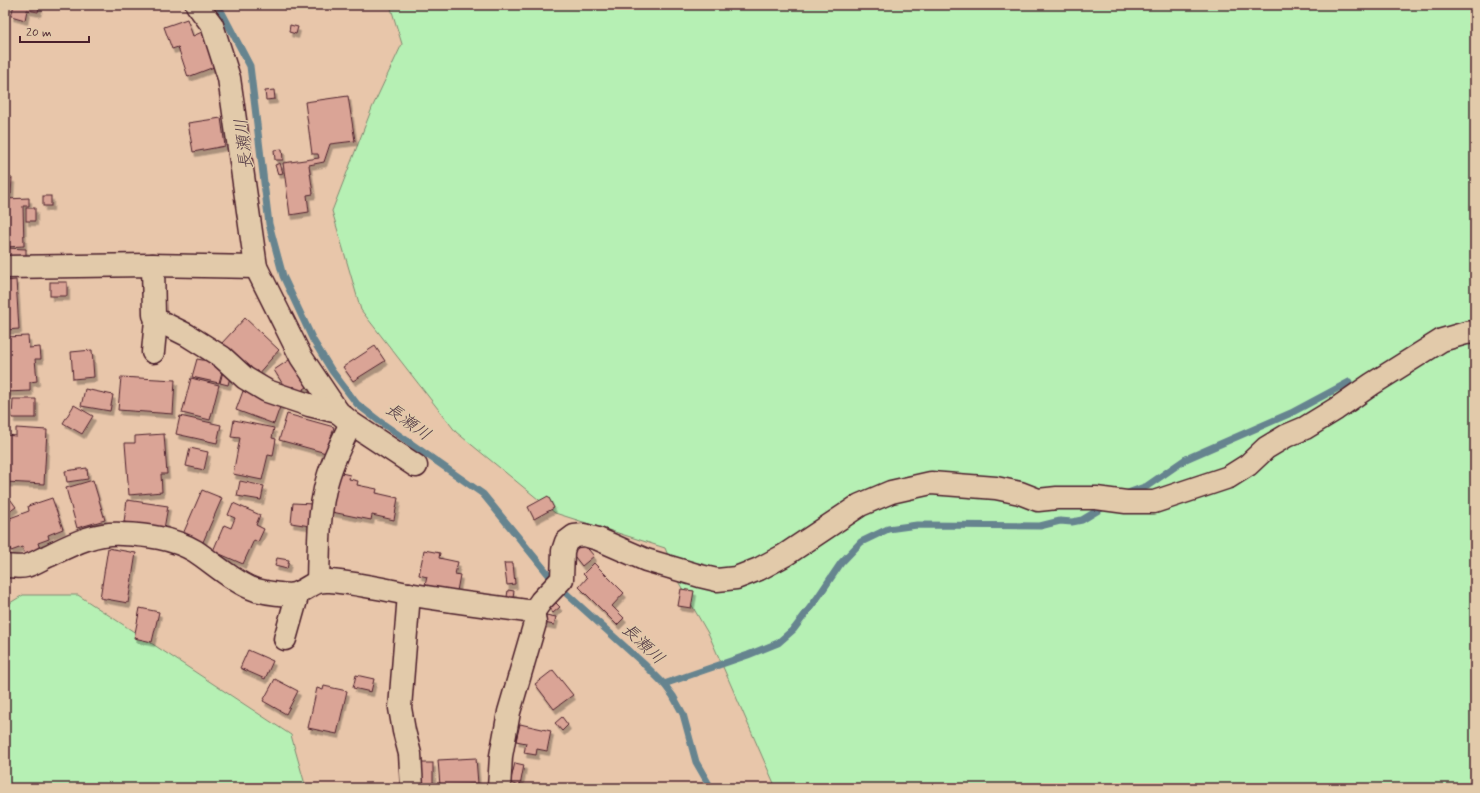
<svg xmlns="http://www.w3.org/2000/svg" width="1480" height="793" viewBox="0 0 1480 793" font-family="Mynerve,'Klee One',sans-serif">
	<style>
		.green { fill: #b6f0b4; stroke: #808870 }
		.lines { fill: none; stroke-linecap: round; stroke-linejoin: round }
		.stream { stroke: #66848f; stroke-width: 7 }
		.building { fill: #daa496; stroke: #4a1f2b; filter: url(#shadow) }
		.minor-casing { stroke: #4a1f2b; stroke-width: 25 }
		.minor { stroke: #e2caaa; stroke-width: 22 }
		.labels { text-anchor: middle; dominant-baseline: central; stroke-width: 3; stroke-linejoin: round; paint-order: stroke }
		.water-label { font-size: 17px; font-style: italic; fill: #513844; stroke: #e2caaa }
	</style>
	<defs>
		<filter id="shadow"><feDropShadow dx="2.5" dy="4.5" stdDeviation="0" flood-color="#0004"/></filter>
	</defs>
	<rect width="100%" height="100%" fill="#e8c6aa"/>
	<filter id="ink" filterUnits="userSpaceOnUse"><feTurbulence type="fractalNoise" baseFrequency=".025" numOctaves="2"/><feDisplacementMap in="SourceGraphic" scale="8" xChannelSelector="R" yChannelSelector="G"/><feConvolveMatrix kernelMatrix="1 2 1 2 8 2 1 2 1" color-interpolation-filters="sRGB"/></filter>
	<g filter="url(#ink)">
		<g class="green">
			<path d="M390,5h1085v783h-699l-67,-153 -30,-52 -14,-35 -110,-35 -99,-81 -95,-122 -29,-99 40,-103 30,-64z"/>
			<path d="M23,595h55l213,140 15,53h-301v-182z"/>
		</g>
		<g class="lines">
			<g class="stream">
				<path d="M218,5l32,61 19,158 14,52 30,64 19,31 25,33 22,17 104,73 75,92 86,78 20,20 9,12 10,18 13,48 15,26"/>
				<path d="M1125,494l22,-8 39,-27 105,-46 58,-31"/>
				<path d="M664,684l84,-29 30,-12 16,-14 24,-32 23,-34 20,-21 27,-13 29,-4 123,1 20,-5 12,1 10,-2 25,-15"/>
			</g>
		</g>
		<g class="building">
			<path d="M14,5h26l-2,7 -11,-2 -2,10 -14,-4z"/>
			<path d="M187,19l6,17 9,-4 12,35 -26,10 -10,-30 -6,2 -8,-22z"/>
			<path d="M290,25l8,2 -2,7 -7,-2z"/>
			<path d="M274,90l1,9 -9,1 -1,-9z"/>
			<path d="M348,96l7,45 -25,3 -6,18 -15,3 4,29 -6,1 2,17 -19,3 -7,-52 36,-5 -1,-4h-6l-7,-52z"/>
			<path d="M221,118l4,28 -32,6 -5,-29z"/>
			<path d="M282,149l1,11h-8l-1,-10z"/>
			<path d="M280,163l3,10 -5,1 -3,-9z"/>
			<path d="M5,178h7l-1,16h-6z"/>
			<rect x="43" y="196" width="8" height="10"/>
			<path d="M29,198v8h-6l1,40 -19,1v-48z"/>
			<rect x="26" y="208" width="9" height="13"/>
			<path d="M6,248l20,1v10h-20z"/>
			<path d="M16,280l3,49 -14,1v-49z"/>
			<rect x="50" y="282" width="17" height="14"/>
			<path d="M245,318l34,32 -23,26 -35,-32z"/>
			<path d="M28,336l1,12 11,-1 1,12h-6l2,22 -7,1v9l-25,1v-55z"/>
			<path d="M375,346l10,15 -32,20 -10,-14z"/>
			<path d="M92,350l2,27 -21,2 -2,-27z"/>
			<path d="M292,358l18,27 -12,8 -4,-7 -7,5 -13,-21z"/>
			<path d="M197,359l27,5 -5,19 -27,-6z"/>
			<path d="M223,371l8,2 -3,12 -8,-2z"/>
			<path d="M121,377l54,3 -2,34 -55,-4z"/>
			<path d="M191,378l28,7 -9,35 -28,-7z"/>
			<path d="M85,389l28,6 -3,16 -29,-5z"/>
			<path d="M243,391l38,13 -7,20 -38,-14z"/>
			<path d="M13,399h23v19h-24z"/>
			<path d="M74,405l19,11 -11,18 -19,-11z"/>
			<path d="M287,414l47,13 -8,26 -47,-13z"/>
			<path d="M180,416l41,9 -4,18 -41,-9z"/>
			<path d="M234,420l40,8 -2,10 4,1 -3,17 -5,-1 -6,25 -29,-6 7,-36 -9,-1z"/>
			<path d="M16,428l31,2 -3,54 -39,-2v-47l11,1z"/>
			<path d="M164,434l3,40h-6l1,18 -33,3 -4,-52h10v-7z"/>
			<path d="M190,448l18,4 -4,18 -18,-4z"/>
			<path d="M87,468l1,11 -21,3 -2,-11z"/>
			<path d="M337,472l13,3 -1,4 9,2 -1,4 20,4 -1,4 22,5 -4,22 -22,-5 -1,5 -39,-8 1,-4h-5z"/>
			<path d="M93,480l12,40 -28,8 -11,-40z"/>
			<path d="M240,481l24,5 -3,14 -24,-4z"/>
			<path d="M202,490l20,8 -19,44 -20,-8z"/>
			<path d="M8,496l8,11 -11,8v-16z"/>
			<path d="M548,496l6,12 -20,11 -6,-12z"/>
			<path d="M52,498l11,31 -15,6 1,4 -11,4 2,6 -15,5 -3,-7 -11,4 -6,-16v-13l6,-2 -1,-2 19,-7 -1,-5z"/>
			<path d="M127,500l41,6 -4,23 -40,-7z"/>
			<path d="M233,503l27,12 -4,10 8,4 -6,13 -4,-2 -11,24 -30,-13 11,-26 7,3 4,-10 -7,-3z"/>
			<path d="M293,503l20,1 -3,22 -19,-3z"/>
			<path d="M583,543l11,13 -12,10 -11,-14z"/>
			<path d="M108,548l28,5 -8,50 -28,-5z"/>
			<path d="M424,550l16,3 -1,5 19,4 -3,12 5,1 -3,16 -32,-6 2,-8 -8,-2z"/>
			<path d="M277,558l12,2 -2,9 -12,-3z"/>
			<path d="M504,563h9l2,21 -8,1z"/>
			<path d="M594,563l30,30 -12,13 12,12 -7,7 -38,-38 8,-9 -4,-4z"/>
			<path d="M681,589l13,2 -3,17 -13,-2z"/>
			<path d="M508,590l6,1 -1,7 -6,-1z"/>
			<path d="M554,601l6,6 -7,6 -6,-7z"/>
			<path d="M140,608l19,4 -7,30 -18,-4z"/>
			<path d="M546,615l10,2 -2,8 -10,-2z"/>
			<path d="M248,650l25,11 -8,18 -25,-11z"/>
			<path d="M553,670l20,25 -19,14 -19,-25z"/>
			<path d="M356,675l18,4 -3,13 -18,-4z"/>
			<path d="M275,679l23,12 -12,23 -23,-13z"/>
			<path d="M324,686l23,5 -10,43 -29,-6 9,-40 6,2z"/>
			<path d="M562,717l6,8 -6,6 -7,-8z"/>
			<path d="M520,724l31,7 -4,20 -10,-2 -1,6 -12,-2 2,-10 -10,-2z"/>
			<path d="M476,758l2,26 -38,2 -2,-26z"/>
			<rect x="417" y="763" width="16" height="25"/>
			<path d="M515,763l9,2 -4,21 -10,-3z"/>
		</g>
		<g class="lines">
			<g class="minor-casing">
				<g id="minor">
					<path d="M197,5l15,20 17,53 27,189 45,90 37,55 13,11 65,43"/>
					<path d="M153,265l1,50 3,5 30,15 35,22 23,21 22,13 42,14 29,7"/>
					<path d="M5,267l145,-2 106,2"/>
					<path d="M153,352l3,-32"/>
					<path d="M5,566c6,0 15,2 21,0 8,-2 15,-7 22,-10 23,-11 47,-24 74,-22 25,1 51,4 73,17 17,11 41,33 61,39 8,2 33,7 41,3 15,-6 16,-13 33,-12 27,2 52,8 78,13 39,7 79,12 119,17l7,5 1,7 -26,89 -8,44 -2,32"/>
					<path d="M318,581c1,-30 0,-62 7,-92 5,-23 16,-45 26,-66"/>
					<path d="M409,594l-9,114 4,23 6,23 2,34"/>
					<path d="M532,614l9,-13 21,-22 1,-28 3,-9 8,-6 10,-1 14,4 48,21 54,16 17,4 19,-2 23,-9 26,-14 75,-50 31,-13 40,-9 65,5 24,5 18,7 19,-2h39l30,4h28l75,-25 19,-12 18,-17 20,-12 19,-8 31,-19 36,-25 70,-44 24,-7 9,-1"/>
					<path d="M285,639l13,-46"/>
				</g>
			</g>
			<use href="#minor" class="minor"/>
		</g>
	</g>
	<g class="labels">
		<g class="water-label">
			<text transform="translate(244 144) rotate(-97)">長瀬川</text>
			<text transform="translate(408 422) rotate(36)">長瀬川</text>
			<text transform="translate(643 644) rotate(43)">長瀬川</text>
		</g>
	</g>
	<rect width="1480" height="793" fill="none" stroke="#e2caaa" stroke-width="20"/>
	<rect x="10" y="10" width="1460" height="773" fill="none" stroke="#4a1f2b" stroke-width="1.5" filter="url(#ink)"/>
	<path d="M20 36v6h69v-6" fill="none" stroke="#4a1f2b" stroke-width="2"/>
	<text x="26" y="36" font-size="12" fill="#4a1f2b" stroke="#e2caaa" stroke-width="3" paint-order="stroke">20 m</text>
</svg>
